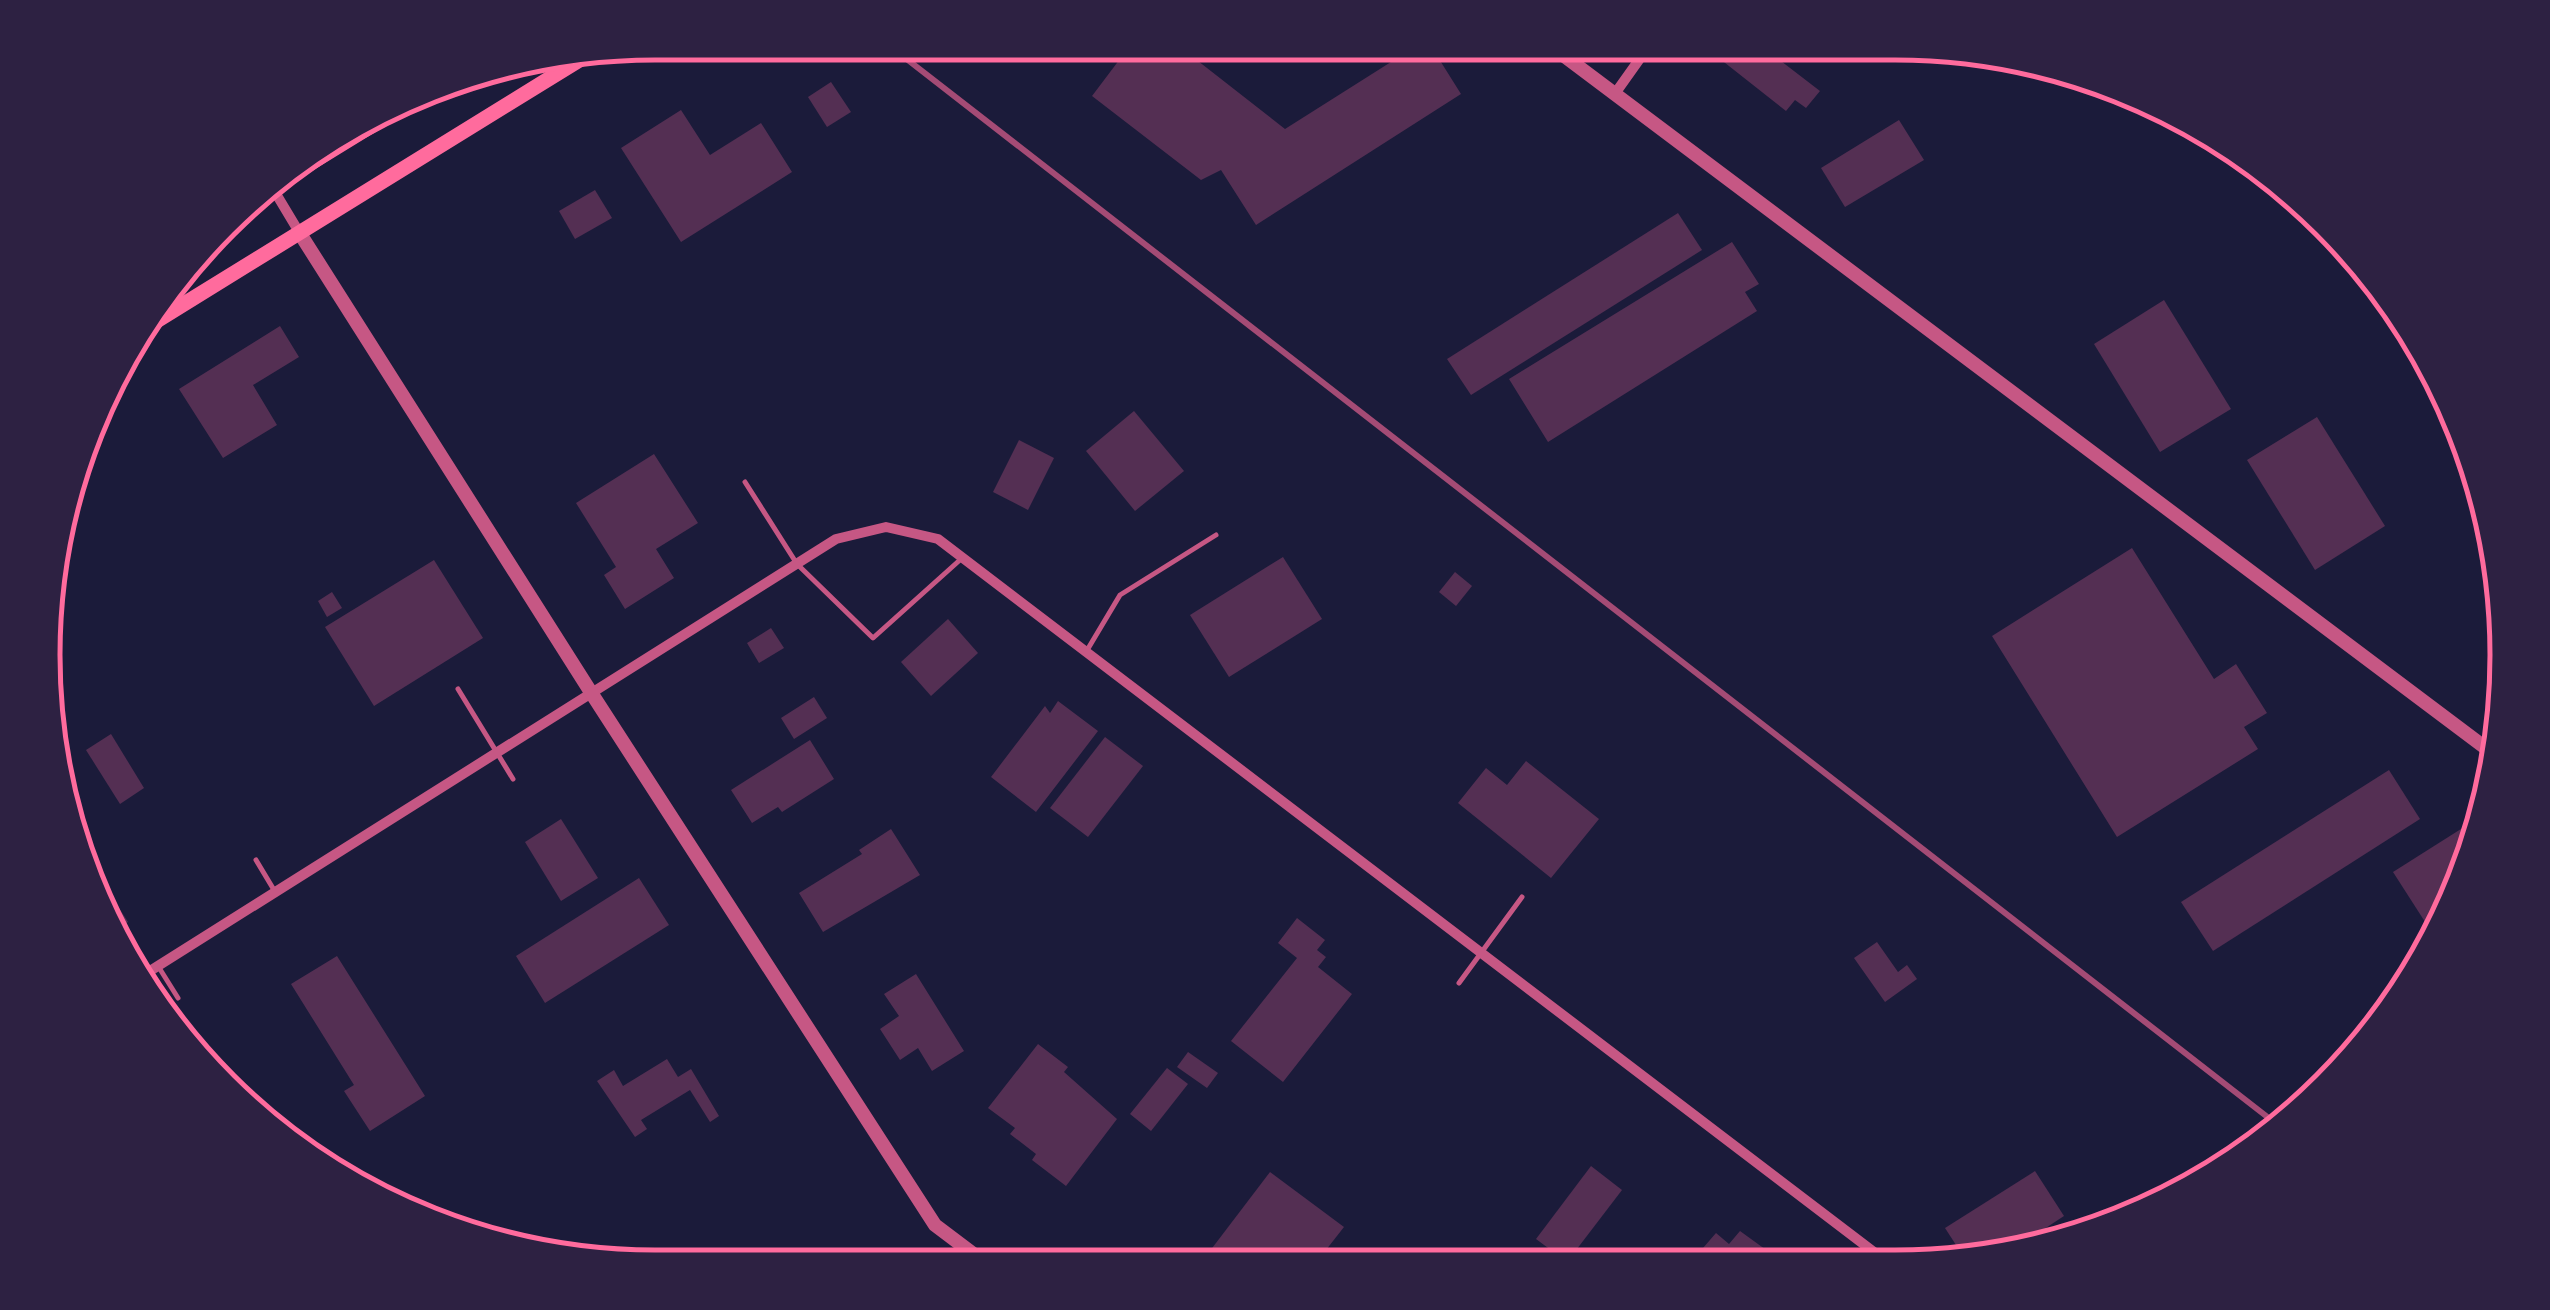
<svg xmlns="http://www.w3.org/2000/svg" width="2550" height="1310" viewBox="0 0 2550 1310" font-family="'IBM Plex Sans',sans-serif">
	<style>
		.building { fill: #542f53 }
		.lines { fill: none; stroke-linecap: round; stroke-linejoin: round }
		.service { stroke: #c65784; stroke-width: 5 }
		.minor { stroke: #c65784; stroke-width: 10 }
		.tertiary { stroke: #c65784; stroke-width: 14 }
		.secondary { stroke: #ff6b9d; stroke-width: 15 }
		.rail { stroke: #a44b75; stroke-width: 6 }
		.rim { fill: none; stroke: #ff6b9d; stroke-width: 5 }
	</style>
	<rect width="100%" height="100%" fill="#1b1b3a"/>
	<g class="building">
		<path d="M1132,43h43l110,86 136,-86h8l32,51 -205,131 -35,-55 -20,10 -109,-84z"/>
		<path d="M1724,44h35l61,47 -14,17 -11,-8 -9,11 -71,-56z"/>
		<path d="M831,82l20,30 -24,15 -19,-30z"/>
		<path d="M681,110l29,45 51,-32 31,49 -111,70 -60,-94z"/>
		<path d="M1899,120l25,40 -79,47 -24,-39z"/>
		<path d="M595,190l17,28 -37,21 -16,-28z"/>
		<path d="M1678,213l24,37 -231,145 -24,-36z"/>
		<path d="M1732,242l27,42 -14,8 12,19 -209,131 -39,-63z"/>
		<path d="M2164,300l67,109 -71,43 -66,-108z"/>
		<path d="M280,326l19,31 -46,28 24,40 -54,33 -44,-69z"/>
		<path d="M1134,411l50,60 -49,40 -49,-60z"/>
		<path d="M2317,417l68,109 -70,44 -68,-110z"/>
		<path d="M1019,440l35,18 -26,52 -35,-18z"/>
		<path d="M654,454l44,69 -42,26 18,29 -49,31 -21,-34 12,-8 -40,-64z"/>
		<path d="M2132,548l82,131 22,-15 31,49 -23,14 14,22 -141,88 -125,-201z"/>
		<path d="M1283,557l39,62 -93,58 -39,-62z"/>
		<path d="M434,560l49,78 -109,68 -49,-79z"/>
		<path d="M1455,572l17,14 -16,20 -17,-14z"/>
		<path d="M332,592l10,16 -15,9 -9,-16z"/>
		<path d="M948,619l30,34 -47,43 -30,-34z"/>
		<path d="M771,628l13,20 -25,15 -12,-20z"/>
		<path d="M814,697l13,21 -33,21 -13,-21z"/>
		<path d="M1058,701l40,30 -62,81 -45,-35 54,-71 5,7z"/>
		<path d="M111,734l33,54 -24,16 -34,-54z"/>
		<path d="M1105,737l38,29 -55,71 -38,-29z"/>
		<path d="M810,740l24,39 -52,33 -4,-5 -26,16 -21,-33z"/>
		<path d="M1526,761l73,58 -48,59 -93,-75 28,-35 21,17z"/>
		<path d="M2389,770l31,49 -207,132 -32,-49z"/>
		<path d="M561,819l37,59 -37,23 -36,-59z"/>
		<path d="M2472,822l-28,104 -8,13 -43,-67z"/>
		<path d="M891,829l29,46 -97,57 -24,-39 63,-39 -3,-4z"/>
		<path d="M89,861l39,61 -17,11 -6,-8z"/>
		<path d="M639,878l30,47 -124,78 -29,-47z"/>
		<path d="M1297,918l28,22 -8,10 9,7 -8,10 34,27 -69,88 -52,-41 66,-83 -19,-15z"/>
		<path d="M1877,942l21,30 9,-7 10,14 -32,23 -31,-44z"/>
		<path d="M337,956l88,140 -55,35 -26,-40 10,-6 -63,-101z"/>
		<path d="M916,974l48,77 -32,20 -14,-23 -18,12 -20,-31 19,-13 -15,-22z"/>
		<path d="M1038,1044l30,23 -4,5 53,47 -51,67 -34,-26 4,-6 -26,-20 5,-6 -27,-20z"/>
		<path d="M1188,1052l30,21 -11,15 -30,-21z"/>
		<path d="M667,1059l11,18 13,-8 28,47 -9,6 -20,-32 -49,30 6,9 -12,8 -38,-56 17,-11 9,16z"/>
		<path d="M1167,1068l21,16 -37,47 -21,-17z"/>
		<path d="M1591,1166l31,24 -55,72 -31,-23z"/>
		<path d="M2035,1171l29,45 -58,38 -39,8 -22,-34z"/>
		<path d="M1270,1172l74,55 -29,37h-115z"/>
		<path d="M1740,1231l29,21 -7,11h-72l26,-30 13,11z"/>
	</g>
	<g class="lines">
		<g class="service">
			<path d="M745,482l52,82 76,74 88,-79"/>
			<path d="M1086,652l34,-57 96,-60"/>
			<path d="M458,689l55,90"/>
			<path d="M256,860l18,30"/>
			<path d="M158,966l20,32"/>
			<path d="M1459,983l63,-86"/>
		</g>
		<g class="minor">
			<path d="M1614,95l37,-52"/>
			<path d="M272,187l27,45"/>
			<path d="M142,976l694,-437 50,-12 52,12 949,723"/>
		</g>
		<g class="tertiary">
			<path d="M1547,43l944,709"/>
			<path d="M299,232l293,462 343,531 53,40"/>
		</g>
		<g class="secondary">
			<path d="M257,196l166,-102"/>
			<path d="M137,333l452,-279"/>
		</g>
		<path class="rail" d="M886,43l1393,1083"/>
	</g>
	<path d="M0 0H2550V1310H0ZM655 60H1895A595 595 0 0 1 2490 655V655A595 595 0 0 1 1895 1250H655A595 595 0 0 1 60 655V655A595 595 0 0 1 655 60Z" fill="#2d2142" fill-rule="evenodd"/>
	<path class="rim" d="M655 60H1895A595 595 0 0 1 2490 655V655A595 595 0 0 1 1895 1250H655A595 595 0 0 1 60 655V655A595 595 0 0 1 655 60Z"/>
</svg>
